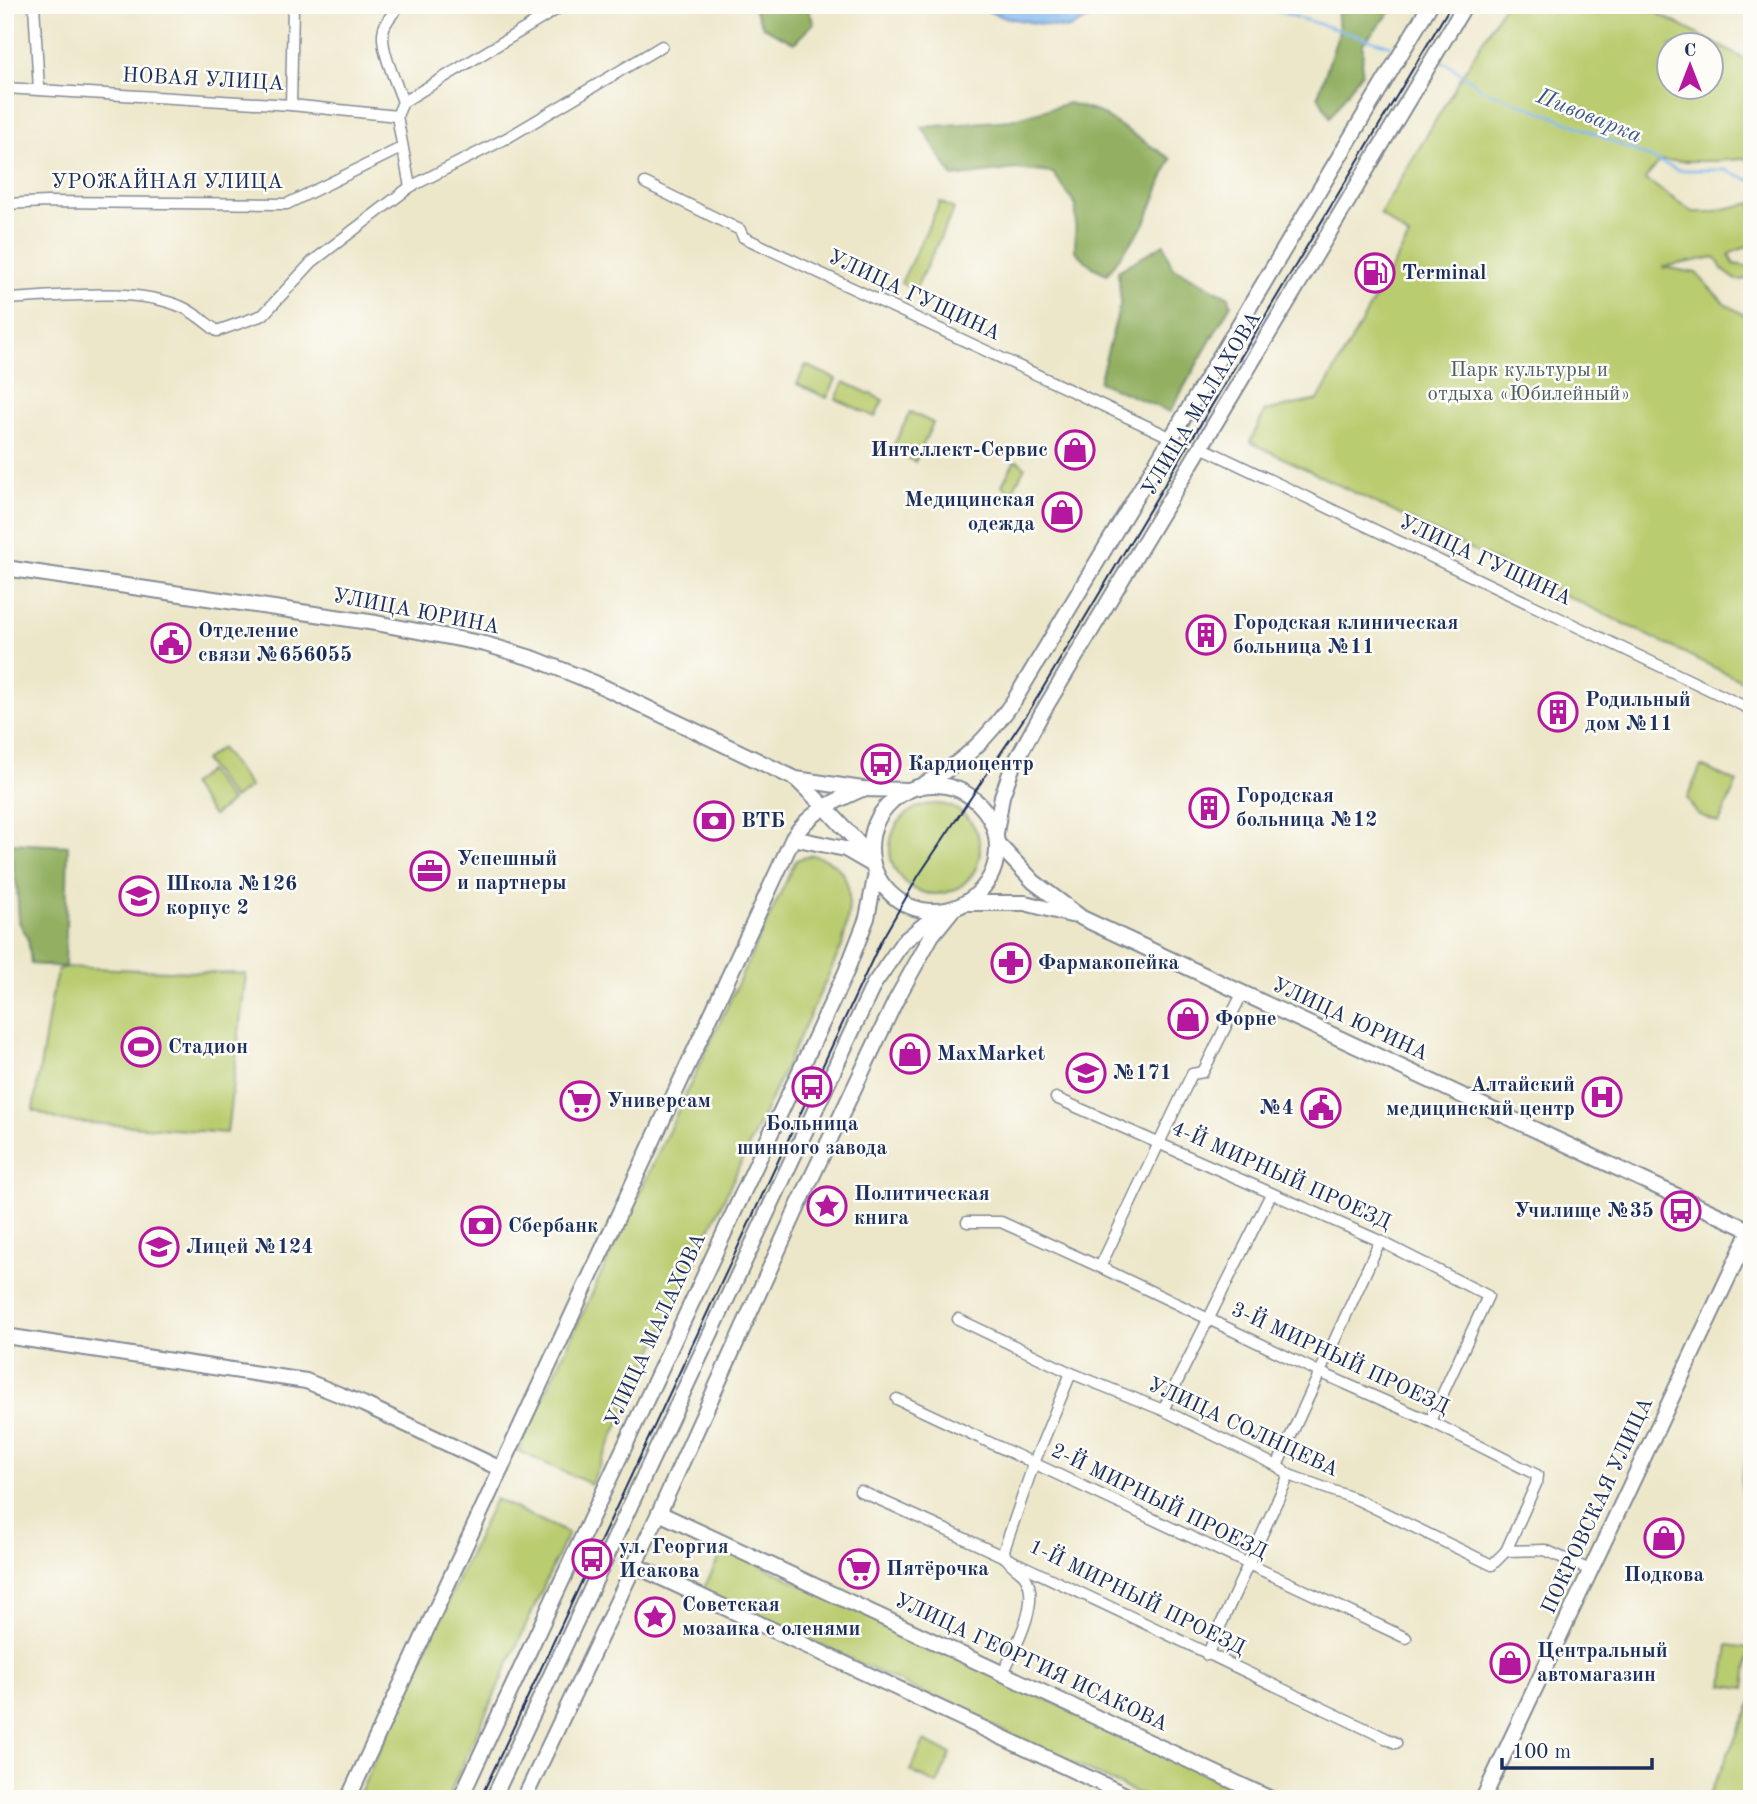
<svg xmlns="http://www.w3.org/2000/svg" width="1757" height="1804" viewBox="0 0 1757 1804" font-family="'Old Standard TT',serif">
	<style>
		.green { fill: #bacc6f; stroke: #6a7e66; stroke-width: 2; fill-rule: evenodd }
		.forest { fill: #93b062; stroke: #577060; stroke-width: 2 }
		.water { fill: #7fb6ee; stroke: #4d72a6; stroke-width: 2 }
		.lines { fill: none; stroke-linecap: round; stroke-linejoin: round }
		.stream { stroke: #7fb6ee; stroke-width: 2.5 }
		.street-casing { stroke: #848b94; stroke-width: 13 }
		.secondary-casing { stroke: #848b94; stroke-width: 18 }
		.primary-casing { stroke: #848b94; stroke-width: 18 }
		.street { stroke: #fff; stroke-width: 10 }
		.secondary { stroke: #fff; stroke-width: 14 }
		.primary { stroke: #fff; stroke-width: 14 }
		.tram { stroke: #1b2f5e; stroke-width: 2 }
		.labels { text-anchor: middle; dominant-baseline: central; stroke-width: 5; stroke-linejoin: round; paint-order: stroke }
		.street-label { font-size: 21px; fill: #1b2f5e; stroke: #fdfcf7 }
		.poi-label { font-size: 21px; font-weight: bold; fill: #1b2f5e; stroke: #fdfcf7; text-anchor: start }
		.park-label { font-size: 21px; fill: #4b5e63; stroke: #fdfcf7 }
		.water-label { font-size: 23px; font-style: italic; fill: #395889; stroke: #fdfcf7 }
	</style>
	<rect width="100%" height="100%" fill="#fdfcf7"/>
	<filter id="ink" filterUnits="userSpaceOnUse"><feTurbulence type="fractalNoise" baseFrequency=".0143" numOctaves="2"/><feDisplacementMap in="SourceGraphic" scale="14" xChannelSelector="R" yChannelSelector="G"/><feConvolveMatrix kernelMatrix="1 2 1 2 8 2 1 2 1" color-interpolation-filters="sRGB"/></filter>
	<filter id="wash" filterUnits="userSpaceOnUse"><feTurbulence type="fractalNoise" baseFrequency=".00686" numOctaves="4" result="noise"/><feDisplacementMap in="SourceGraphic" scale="28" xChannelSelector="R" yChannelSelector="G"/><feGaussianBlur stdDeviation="1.57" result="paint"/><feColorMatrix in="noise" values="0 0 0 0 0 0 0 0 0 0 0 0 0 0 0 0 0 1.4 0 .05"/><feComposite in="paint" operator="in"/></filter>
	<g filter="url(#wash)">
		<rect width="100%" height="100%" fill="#ede7ca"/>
		<g class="green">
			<path d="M1504,5h138l110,58v95l-36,3h-56l-15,18 48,33h17l42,-9v42l-19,7 -4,3 5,9 18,3v12l-16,1 -13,-10 -8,-13 -53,10 34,6 27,29 29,18v366l-502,-244 15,-31 53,-11 91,-163 -29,-23zM1670,46h42v42h-42z"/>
			<path d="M940,202l14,7 -39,81 -14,-7z"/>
			<path d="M806,365l30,14 -9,19 -30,-14z"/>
			<path d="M844,382l39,18 -8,17 -39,-18z"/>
			<path d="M910,412l23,11 -18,39 -24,-11z"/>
			<path d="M1018,461l7,6 -12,23h-5l-6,-5 12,-23z"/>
			<path d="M221,748l29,39 -17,12 -29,-39z"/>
			<path d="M1701,766l36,16 -18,41 -22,-9 -10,-16z"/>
			<path d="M208,771l23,31 -18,14 -23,-31z"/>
			<circle cx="935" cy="849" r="45"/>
			<path d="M812,855c49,10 38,54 30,91l-251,538 -73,-33 278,-591z"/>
			<path d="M65,967l181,7 -19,159 -165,-12 -29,-11 21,-126 4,-14z"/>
			<path d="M495,1499l73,34 -121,266h-90z"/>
			<path d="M724,1548l535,251h-110l-446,-209z"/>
			<path d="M1728,1645l22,3 -5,40 -22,-3z"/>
			<path d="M1752,1702v97h-45z"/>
			<path d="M924,1741l27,13 -14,30 -27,-13z"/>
		</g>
		<g class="forest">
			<path d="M752,5h54l8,18 -20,20 -31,-16z"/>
			<path d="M1337,5h60l-34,38 -1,29 -32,45 -12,-21 21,-64z"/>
			<path d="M1069,103l31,10 71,46 -26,64 -38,51 -13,-6 -19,-17 1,-46 -23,-32 -37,-4 -63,8 -31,-50 89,-7z"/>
			<path d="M1164,244l8,23 57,30 2,7 -61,108 -71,-30 22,-80 -3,-31z"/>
			<path d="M9,843l59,3 -3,121 -34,-3 -3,-26 -9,-16 -2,-35z"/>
			<path d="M1752,1438v56l-9,2 -2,-17z"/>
		</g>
		<path class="water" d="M972,5h147l-52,24 -64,-12z"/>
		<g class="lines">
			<g class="stream">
				<path d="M1257,5l134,41"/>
				<path d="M1438,61l10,3 34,25 86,33 110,48h47l27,11"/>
			</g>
		</g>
	</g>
	<g filter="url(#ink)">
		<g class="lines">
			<g class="street-casing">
				<g id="street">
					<path d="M34,5l5,84"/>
					<path d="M400,5c-6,7 -13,14 -16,23 -6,18 13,56 19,74l-6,14 13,71"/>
					<path d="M5,88l286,17 106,11"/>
					<path d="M403,102l161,-97"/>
					<path d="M291,105l2,-100"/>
					<path d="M645,183l95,47 3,7 429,201"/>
					<path d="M5,204l42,-2 240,2 114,-56"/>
					<path d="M5,299c51,-2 130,-13 177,8 12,5 24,16 35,24l46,-16 49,-53 98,-75 97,-49 155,-92"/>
					<path d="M1201,447l551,263"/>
					<path d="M1056,1098l324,143 108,55 -58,125"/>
					<path d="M967,1222h34l99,45 219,105 111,49 107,54 -1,9 -30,67 39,-1 45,20"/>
					<path d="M1100,1267l92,-193 11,-2 39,-78"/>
					<path d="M958,1319l113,54 92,37 114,56 12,9 67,24 136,66 14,-14"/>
					<path d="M897,1399l509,239"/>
					<path d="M1163,1410l108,-216"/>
					<path d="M1277,1466l103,-225"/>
					<path d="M860,1491c180,80 357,168 536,252"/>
					<path d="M1207,1655l82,-180"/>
					<path d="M1003,1673c11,-23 40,-74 21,-98 -7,-8 -19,-12 -20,-25l30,-87 37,-90"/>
				</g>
			</g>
			<g class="secondary-casing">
				<g id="secondary">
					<path d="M5,568l371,55 109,21 50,15 60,24 201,96 66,10 47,1"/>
					<path d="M797,780l28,27 46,50"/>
					<path d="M793,838l52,11 26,15"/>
					<path d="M997,843l37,39 48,36 670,313"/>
					<path d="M965,903h60l46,12"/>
					<path d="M5,1336l301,45 57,23 138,65"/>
					<path d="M659,1513l612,286"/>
					<path d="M634,1565l500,234"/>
					<path d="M348,1799l445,-961c16,-26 42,-37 69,-49"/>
					<path d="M524,1799l135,-286 140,-309 97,-204 36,-65 21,-26"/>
					<path d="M1483,1799l267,-568"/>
				</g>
			</g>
			<g class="primary-casing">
				<g id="primary">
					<circle cx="934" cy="848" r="63"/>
					<path d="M919,787c45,-25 67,-46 96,-88l415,-694"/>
					<path d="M996,833l6,-37 10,-28 30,-55 423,-708"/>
					<path d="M460,1799l386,-827 21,-54 9,-45"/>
					<path d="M493,1799l381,-815 29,-42 38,-31"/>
				</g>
			</g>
			<use href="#street" class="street"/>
			<use href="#secondary" class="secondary"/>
			<use href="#primary" class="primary"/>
			<path class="tram" d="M480,1799l401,-858 38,-66 112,-167 420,-703"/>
		</g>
	</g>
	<defs>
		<g id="fuel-ring" transform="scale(2.0125)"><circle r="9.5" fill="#fdfcf7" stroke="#b5179e" stroke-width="1.5"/><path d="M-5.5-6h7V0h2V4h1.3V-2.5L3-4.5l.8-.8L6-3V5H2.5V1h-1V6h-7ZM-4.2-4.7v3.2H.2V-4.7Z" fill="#b5179e"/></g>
		<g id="shop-ring" transform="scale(2.0125)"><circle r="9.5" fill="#fdfcf7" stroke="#b5179e" stroke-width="1.5"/><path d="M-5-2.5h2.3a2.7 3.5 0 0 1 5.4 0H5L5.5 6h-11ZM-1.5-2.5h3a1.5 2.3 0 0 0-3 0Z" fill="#b5179e"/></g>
		<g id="building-ring" transform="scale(2.0125)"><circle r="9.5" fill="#fdfcf7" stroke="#b5179e" stroke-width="1.5"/><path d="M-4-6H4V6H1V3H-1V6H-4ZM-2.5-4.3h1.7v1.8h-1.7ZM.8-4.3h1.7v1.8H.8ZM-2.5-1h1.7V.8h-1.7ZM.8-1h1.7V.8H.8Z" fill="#b5179e"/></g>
		<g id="civic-ring" transform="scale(2.0125)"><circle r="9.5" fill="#fdfcf7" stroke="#b5179e" stroke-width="1.5"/><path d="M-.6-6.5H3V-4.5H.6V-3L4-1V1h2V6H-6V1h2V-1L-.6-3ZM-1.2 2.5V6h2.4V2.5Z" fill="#b5179e"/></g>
		<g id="bus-ring" transform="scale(2.0125)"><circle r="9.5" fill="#fdfcf7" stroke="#b5179e" stroke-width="1.5"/><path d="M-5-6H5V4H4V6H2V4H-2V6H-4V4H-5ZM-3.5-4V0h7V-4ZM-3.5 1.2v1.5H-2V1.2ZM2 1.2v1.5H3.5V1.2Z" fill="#b5179e"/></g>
		<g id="bank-ring" transform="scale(2.0125)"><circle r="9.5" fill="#fdfcf7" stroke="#b5179e" stroke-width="1.5"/><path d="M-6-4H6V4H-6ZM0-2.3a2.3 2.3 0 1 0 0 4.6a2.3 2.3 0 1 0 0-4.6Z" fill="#b5179e"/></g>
		<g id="office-ring" transform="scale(2.0125)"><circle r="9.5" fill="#fdfcf7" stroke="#b5179e" stroke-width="1.5"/><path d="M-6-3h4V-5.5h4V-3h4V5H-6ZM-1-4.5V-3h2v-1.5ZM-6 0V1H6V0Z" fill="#b5179e"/></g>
		<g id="school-ring" transform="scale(2.0125)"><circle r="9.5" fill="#fdfcf7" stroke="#b5179e" stroke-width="1.5"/><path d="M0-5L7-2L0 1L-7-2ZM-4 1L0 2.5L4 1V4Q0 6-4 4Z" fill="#b5179e"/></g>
		<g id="pharmacy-ring" transform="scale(2.0125)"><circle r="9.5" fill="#fdfcf7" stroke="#b5179e" stroke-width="1.5"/><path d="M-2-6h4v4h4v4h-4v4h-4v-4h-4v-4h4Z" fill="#b5179e"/></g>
		<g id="stadium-ring" transform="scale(2.0125)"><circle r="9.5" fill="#fdfcf7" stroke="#b5179e" stroke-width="1.5"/><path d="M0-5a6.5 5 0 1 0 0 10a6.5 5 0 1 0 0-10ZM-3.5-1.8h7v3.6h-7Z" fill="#b5179e"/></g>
		<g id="hospital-ring" transform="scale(2.0125)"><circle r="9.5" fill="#fdfcf7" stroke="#b5179e" stroke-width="1.5"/><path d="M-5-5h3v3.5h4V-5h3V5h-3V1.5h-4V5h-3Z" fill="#b5179e"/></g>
		<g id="supermarket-ring" transform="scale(2.0125)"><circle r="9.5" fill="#fdfcf7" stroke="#b5179e" stroke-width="1.5"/><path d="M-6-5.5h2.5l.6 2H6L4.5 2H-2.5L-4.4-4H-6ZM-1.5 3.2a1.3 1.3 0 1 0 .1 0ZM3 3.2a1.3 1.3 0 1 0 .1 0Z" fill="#b5179e"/></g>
		<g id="sight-ring" transform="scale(2.0125)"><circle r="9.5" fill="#fdfcf7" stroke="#b5179e" stroke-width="1.5"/><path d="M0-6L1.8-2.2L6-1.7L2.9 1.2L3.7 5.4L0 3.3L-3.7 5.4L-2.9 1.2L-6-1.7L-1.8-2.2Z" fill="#b5179e"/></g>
	</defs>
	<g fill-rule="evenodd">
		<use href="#fuel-ring" x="1375" y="273"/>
		<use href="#shop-ring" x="1075" y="450"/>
		<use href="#shop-ring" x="1062" y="512"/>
		<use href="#building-ring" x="1206" y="635"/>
		<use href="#civic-ring" x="171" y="643"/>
		<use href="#building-ring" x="1558" y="712"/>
		<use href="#bus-ring" x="881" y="764"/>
		<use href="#building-ring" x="1209" y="808"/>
		<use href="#bank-ring" x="714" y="821"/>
		<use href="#office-ring" x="430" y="871"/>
		<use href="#school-ring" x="139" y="896"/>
		<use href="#pharmacy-ring" x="1011" y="963"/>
		<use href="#shop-ring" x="1188" y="1019"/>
		<use href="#stadium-ring" x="141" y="1047"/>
		<use href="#shop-ring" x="910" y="1054"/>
		<use href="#school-ring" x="1086" y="1073"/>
		<use href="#bus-ring" x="812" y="1087"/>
		<use href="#hospital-ring" x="1602" y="1097"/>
		<use href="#supermarket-ring" x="580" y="1101"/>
		<use href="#civic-ring" x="1321" y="1108"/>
		<use href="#sight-ring" x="827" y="1206"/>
		<use href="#bus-ring" x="1681" y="1211"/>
		<use href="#bank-ring" x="481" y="1226"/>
		<use href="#school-ring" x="159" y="1247"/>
		<use href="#shop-ring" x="1664" y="1538"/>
		<use href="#bus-ring" x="592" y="1559"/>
		<use href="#supermarket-ring" x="859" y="1569"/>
		<use href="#sight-ring" x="655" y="1617"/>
		<use href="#shop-ring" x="1510" y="1663"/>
	</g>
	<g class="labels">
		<g class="street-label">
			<text transform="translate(203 80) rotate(3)">НОВАЯ УЛИЦА</text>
			<text x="167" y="182">УРОЖАЙНАЯ УЛИЦА</text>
			<text transform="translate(914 296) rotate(25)">УЛИЦА ГУЩИНА</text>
			<text transform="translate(1202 404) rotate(-59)">УЛИЦА МАЛАХОВА</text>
			<text transform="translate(1485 561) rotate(25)">УЛИЦА ГУЩИНА</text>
			<text transform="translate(416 612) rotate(11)">УЛИЦА ЮРИНА</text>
			<text transform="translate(1350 1020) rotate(25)">УЛИЦА ЮРИНА</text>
			<text transform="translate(1281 1176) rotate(24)">4-Й МИРНЫЙ ПРОЕЗД</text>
			<text transform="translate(656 1330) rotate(-65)">УЛИЦА МАЛАХОВА</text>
			<text transform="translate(1340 1359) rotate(25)">3-Й МИРНЫЙ ПРОЕЗД</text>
			<text transform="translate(1243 1428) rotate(25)">УЛИЦА СОЛНЦЕВА</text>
			<text transform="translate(1159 1502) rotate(26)">2-Й МИРНЫЙ ПРОЕЗД</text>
			<text transform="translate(1598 1506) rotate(-65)">ПОКРОВСКАЯ УЛИЦА</text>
			<text transform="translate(1137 1598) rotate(26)">1-Й МИРНЫЙ ПРОЕЗД</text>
			<text transform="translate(1031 1663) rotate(25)">УЛИЦА ГЕОРГИЯ ИСАКОВА</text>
		</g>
		<g class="poi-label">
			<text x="1402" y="273">Terminal</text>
			<text x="1048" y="450" text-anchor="end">Интеллект-Сервис</text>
			<text x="1035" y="500" text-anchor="end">Медицинская<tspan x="1035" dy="24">одежда</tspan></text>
			<text x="1233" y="623">Городская клиническая<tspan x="1233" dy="24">больница №11</tspan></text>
			<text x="198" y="631">Отделение<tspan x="198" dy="24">связи №656055</tspan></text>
			<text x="1585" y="700">Родильный<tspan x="1585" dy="24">дом №11</tspan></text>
			<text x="908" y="764">Кардиоцентр</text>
			<text x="1236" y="796">Городская<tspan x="1236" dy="24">больница №12</tspan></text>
			<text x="741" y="821">ВТБ</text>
			<text x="457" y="859">Успешный<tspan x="457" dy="24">и партнеры</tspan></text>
			<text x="166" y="884">Школа №126<tspan x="166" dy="24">корпус 2</tspan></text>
			<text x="1038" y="963">Фармакопейка</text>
			<text x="1215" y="1019">Форне</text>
			<text x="168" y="1047">Стадион</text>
			<text x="937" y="1054">MaxMarket</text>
			<text x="1113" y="1073">№171</text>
			<text x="1575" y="1085" text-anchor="end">Алтайский<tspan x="1575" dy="24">медицинский центр</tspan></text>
			<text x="607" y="1101">Универсам</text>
			<text x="1294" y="1108" text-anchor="end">№4</text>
			<text x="812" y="1124" text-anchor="middle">Больница<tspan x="812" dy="24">шинного завода</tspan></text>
			<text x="854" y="1194">Политическая<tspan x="854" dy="24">книга</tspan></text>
			<text x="1654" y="1211" text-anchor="end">Училище №35</text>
			<text x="508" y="1226">Сбербанк</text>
			<text x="186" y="1247">Лицей №124</text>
			<text x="619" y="1547">ул. Георгия<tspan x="619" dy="24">Исакова</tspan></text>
			<text x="886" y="1569">Пятёрочка</text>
			<text x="1664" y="1575" text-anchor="middle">Подкова</text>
			<text x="682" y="1605">Советская<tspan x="682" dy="24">мозаика с оленями</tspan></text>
			<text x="1537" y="1651">Центральный<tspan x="1537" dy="24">автомагазин</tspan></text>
		</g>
		<g class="park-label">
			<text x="1529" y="370">Парк культуры и<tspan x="1529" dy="24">отдыха «Юбилейный»</tspan></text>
		</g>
		<g class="water-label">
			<text transform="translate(1589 116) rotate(22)">Пивоварка</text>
		</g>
	</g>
	<rect width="1757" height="1804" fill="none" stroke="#fdfcf7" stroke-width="28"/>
	<g transform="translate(1690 66)"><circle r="33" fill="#fdfcf7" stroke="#a3aaba" stroke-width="2"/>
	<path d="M0-5L12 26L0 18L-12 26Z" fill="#b5179e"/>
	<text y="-10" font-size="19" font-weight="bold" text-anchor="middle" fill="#1b2f5e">С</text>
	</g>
	<path d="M1502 1758v10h150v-10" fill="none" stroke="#1b2f5e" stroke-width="3.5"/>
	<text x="1512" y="1758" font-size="21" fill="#1b2f5e" stroke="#fdfcf7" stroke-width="5" paint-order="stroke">100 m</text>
</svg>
